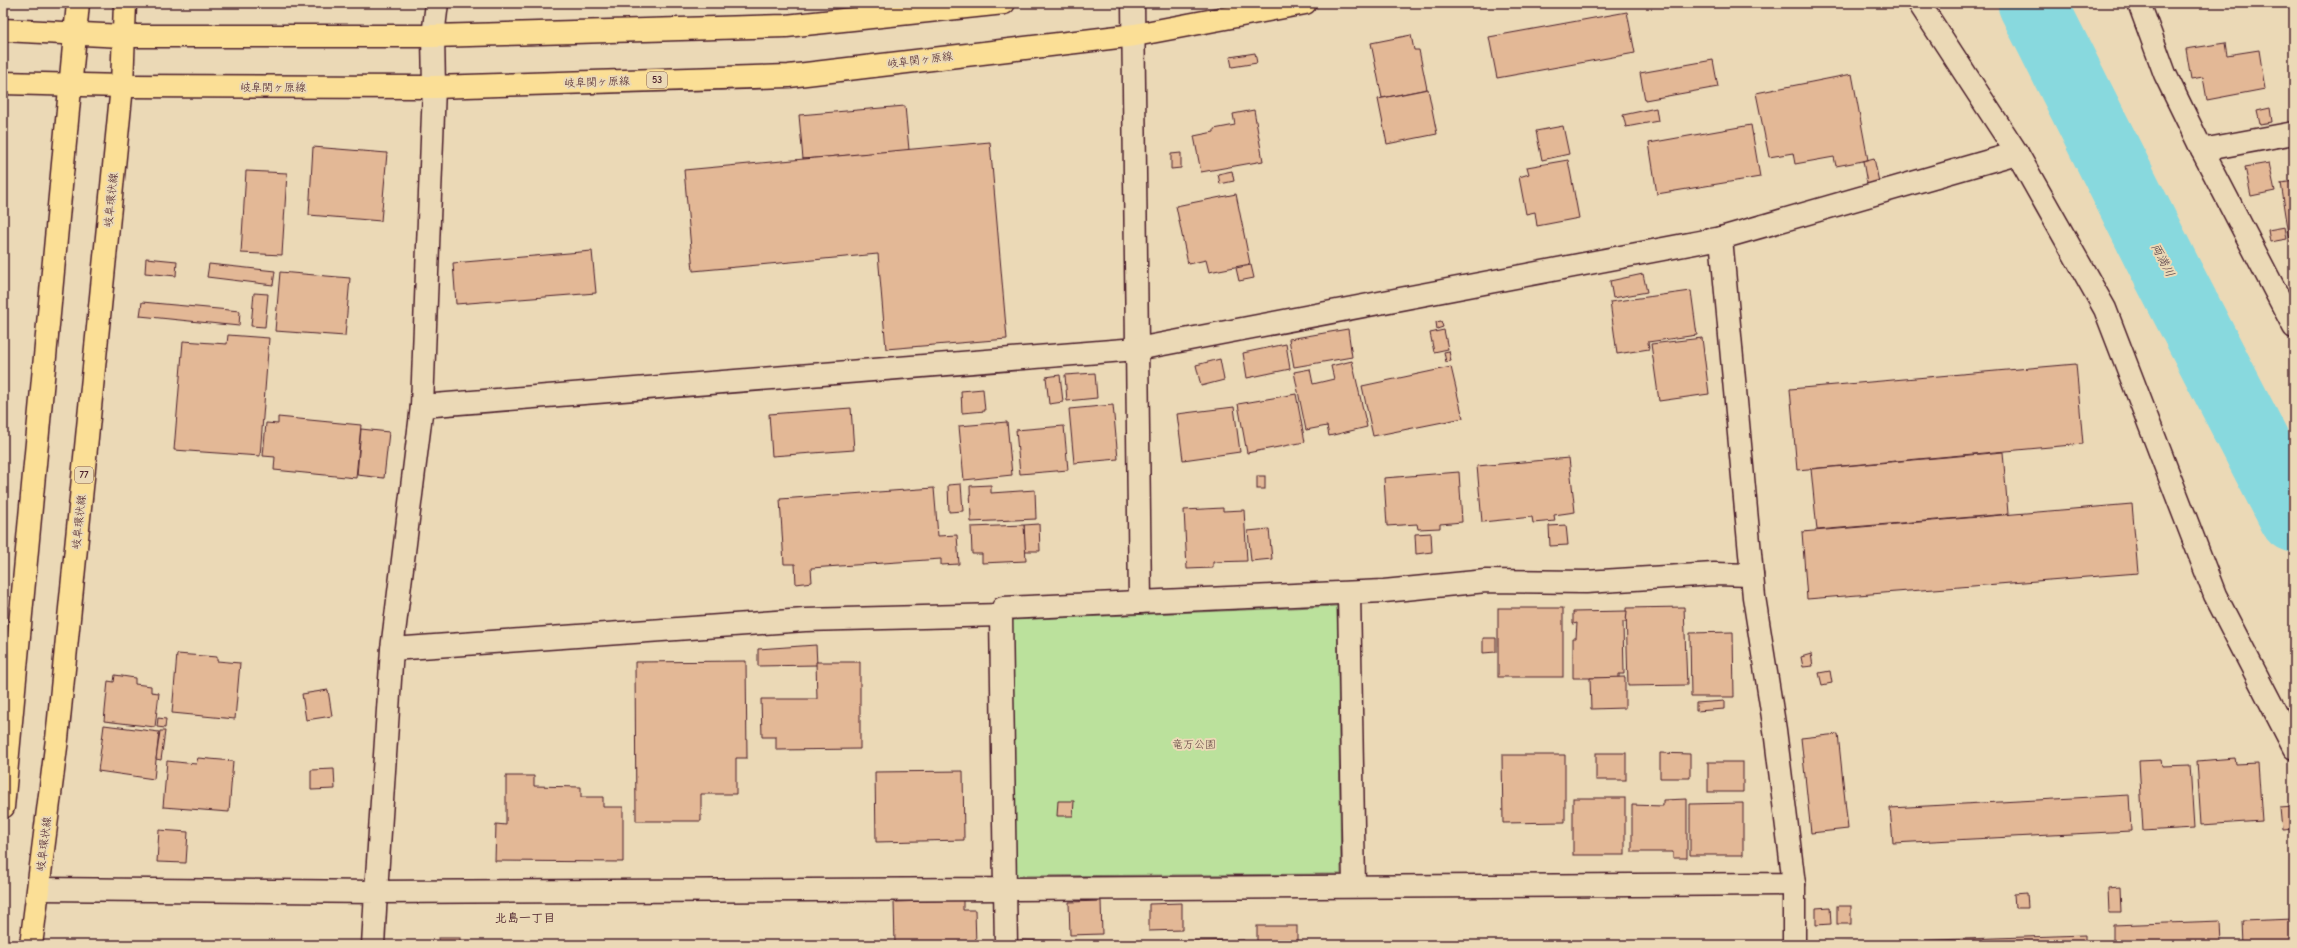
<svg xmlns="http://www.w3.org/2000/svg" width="2297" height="948" viewBox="0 0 2297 948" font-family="'Comic Neue','Klee One',sans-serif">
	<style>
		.green { fill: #bbe19c; stroke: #828064 }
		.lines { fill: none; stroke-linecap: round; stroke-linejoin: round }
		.river { stroke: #88d9de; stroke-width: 69 }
		.building { fill: #e3b896; stroke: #4a1f2b }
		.minor-casing { stroke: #4a1f2b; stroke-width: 25 }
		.major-casing { stroke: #4a1f2b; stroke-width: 25 }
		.minor { stroke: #ebd9b6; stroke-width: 22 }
		.major { stroke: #fbdf96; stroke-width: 22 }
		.labels { text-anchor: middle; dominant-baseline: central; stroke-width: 4; stroke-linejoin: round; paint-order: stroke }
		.shield { fill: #ebd9b6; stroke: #7a5755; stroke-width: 1 }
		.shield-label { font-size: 10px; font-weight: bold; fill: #4a1f2b }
		.street-label { font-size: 11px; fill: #4a1f2b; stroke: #ebd9b6 }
		.park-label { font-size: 11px; fill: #5b3c3c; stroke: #ebd9b6 }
		.water-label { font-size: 12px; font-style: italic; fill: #533b46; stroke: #ebd9b6 }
		.neighbourhood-label { font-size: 12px; font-weight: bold; fill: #4a1f2b; stroke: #ebd9b6 }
	</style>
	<rect width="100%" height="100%" fill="#ebd9b6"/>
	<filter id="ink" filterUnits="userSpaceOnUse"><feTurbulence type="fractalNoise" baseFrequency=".025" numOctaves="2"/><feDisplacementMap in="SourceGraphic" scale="8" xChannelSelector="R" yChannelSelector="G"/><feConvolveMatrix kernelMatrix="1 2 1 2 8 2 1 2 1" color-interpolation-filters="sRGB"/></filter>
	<g filter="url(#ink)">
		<path class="green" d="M1337,606l4,268 -325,2 -4,-256z"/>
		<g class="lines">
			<path class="river" d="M2032,3l136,271 126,244"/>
		</g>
		<g class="building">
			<path d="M1627,12l8,41 -138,25 -8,-41z"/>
			<path d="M1411,35l3,15h5l8,39 -45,9 -11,-55z"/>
			<path d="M2225,43l2,12 32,-5 6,39 -58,11 -4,-23 -12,2 -5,-30z"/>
			<path d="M1255,53l2,10 -25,4 -2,-10z"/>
			<path d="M1713,60l5,27 -73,13 -5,-27z"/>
			<path d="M1852,74l16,86 -32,6 -2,-9 -39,7 -2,-11 -24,4 -13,-64z"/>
			<path d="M1428,89l9,45 -50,10 -9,-45z"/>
			<path d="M905,106l4,44 -106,9 -4,-44z"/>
			<path d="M1656,108l2,13 -32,6 -3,-12z"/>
			<path d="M2270,108l2,14 -12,2 -3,-13z"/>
			<path d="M1254,110l9,51 -62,11 -7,-36 20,-4v-3l21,-4 -2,-11z"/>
			<path d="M1751,125l9,52 -103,17 -8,-51z"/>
			<path d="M1563,126l6,28 -27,6 -6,-29z"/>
			<path d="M990,142l17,197 -121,10 -8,-95 -185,17 -9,-101z"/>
			<path d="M313,147l74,6 -6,68 -72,-6z"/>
			<path d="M1181,153v15l-10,1v-15z"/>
			<path d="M1874,158l6,29 -12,2 -5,-28z"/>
			<path d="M1568,160l11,58 -42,8 -2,-14 -9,2 -7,-37 10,-3 -2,-7z"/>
			<path d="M2269,163l6,28 -24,5 -6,-29z"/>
			<path d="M246,171l41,2 -5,82 -41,-2z"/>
			<path d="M1232,171l2,10 -14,3 -2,-10z"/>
			<path d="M2294,181v60h-4l-9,-58z"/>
			<path d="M1236,194l14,70 -41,8 -3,-12 -18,4 -12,-58z"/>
			<path d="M2285,227l2,12 -17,3 -2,-12z"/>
			<path d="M592,251l4,42 -140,11 -3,-41z"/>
			<path d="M146,258l31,3 -1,15 -31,-3z"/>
			<path d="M209,264l66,7 -2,14 -66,-8z"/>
			<path d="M1251,265l3,13 -15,3 -3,-13z"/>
			<path d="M280,272l70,6 -5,58 -70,-5z"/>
			<path d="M1643,274l4,18 -34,6 -3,-17z"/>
			<path d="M1691,291l6,44 -49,7 1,7 -32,5 -7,-52z"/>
			<path d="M254,293l14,1 -3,33 -14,-1z"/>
			<path d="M142,302l98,9 -1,15 -99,-10z"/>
			<path d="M1441,321l2,6 -6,2 -1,-7z"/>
			<path d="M1348,329l4,28 -58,10 -5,-28z"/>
			<path d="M1444,330l4,19 -14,3 -4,-19z"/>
			<path d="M228,335l41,3 -9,118 -86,-6 9,-109 44,3z"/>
			<path d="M1702,338l7,56 -50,7 -8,-57z"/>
			<path d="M1286,344l4,25 -43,9 -4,-25z"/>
			<path d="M1449,351l2,10 -5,1 -2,-10z"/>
			<path d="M1220,359l4,21 -23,6 -5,-21z"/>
			<path d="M1352,361l15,66 -38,9 -2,-10 -21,4 -12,-58 16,-3 3,15 21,-5 -3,-13z"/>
			<path d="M2076,364l7,80 -286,26 -7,-81z"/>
			<path d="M1451,367l12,51 -90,18 -11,-50z"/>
			<path d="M1095,373l2,25 -30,3 -2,-26z"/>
			<path d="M1060,375l3,27 -14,2 -3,-27z"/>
			<path d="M983,389l2,22 -23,2 -1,-22z"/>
			<path d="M1296,394l9,48 -58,11 -9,-49z"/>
			<path d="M1113,405l5,54 -44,4 -5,-54z"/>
			<path d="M1234,407l6,45 -57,8 -6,-46z"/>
			<path d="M851,408l3,42 -82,6 -3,-42z"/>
			<path d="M278,417l83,8 -5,53 -82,-8 1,-13 -12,-1 3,-33 12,1z"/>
			<path d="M1007,422l5,53 -48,5 -5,-54z"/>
			<path d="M1064,426l4,44 -48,4 -4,-44z"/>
			<path d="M361,429l28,3 -5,46 -27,-3z"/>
			<path d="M2003,452l5,62 -191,16 -6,-61z"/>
			<path d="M1569,458l6,54 -21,3 1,6 -22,2 -1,-6 -50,5 -5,-56z"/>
			<path d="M1459,472l3,50 -22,2v4l-22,1 -1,-5 -30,2 -3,-48z"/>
			<rect x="1257" y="476" width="8" height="13"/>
			<path d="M961,484l2,27 -14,1 -1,-27z"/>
			<path d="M991,485v8l44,-3 1,29 -65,3 -1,-36z"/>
			<path d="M934,488l4,48 19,-1 2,29 -18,1v-6l-130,9 1,14 -16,2 -1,-20h-11l-4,-65z"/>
			<path d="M2132,504l6,69 -331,26 -5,-67z"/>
			<path d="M1223,508v3l21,-1 3,51 -34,1v6l-26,1 -3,-59z"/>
			<path d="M1039,524l1,27h-15l-1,-26z"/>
			<path d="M1024,525l2,36 -44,2v-9h-10l-1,-27z"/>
			<path d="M1566,525l2,20 -18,1 -1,-20z"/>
			<path d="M1269,529l3,30 -21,2 -3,-30z"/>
			<path d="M1431,533l1,19 -16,2 -1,-20z"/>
			<path d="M1684,607l3,78 -59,1 -2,-78z"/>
			<rect x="1498" y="608" width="65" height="69"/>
			<path d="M1627,611l-1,11h-3l1,52h-5v4h-46v-40h3l1,-15 -4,1v-12z"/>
			<path d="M1733,632l1,65h-43l-1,-64z"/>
			<path d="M1483,638h13v14l-13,1z"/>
			<path d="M816,645l1,20 -59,1v-17z"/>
			<path d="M177,654l40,3v4l23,2 -5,56 -63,-6z"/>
			<path d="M1811,654l2,12 -10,1 -2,-10z"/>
			<path d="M746,661l1,97h-11v36h-35v27h-65l-1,-159z"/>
			<path d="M816,662h44v87l-84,1v-13h-14l-1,-38h56z"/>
			<path d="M1830,671l2,12 -10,2 -3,-12z"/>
			<path d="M115,675l20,3v6l16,2v6l8,1 -4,34 -51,-6 4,-40 6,1z"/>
			<path d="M1625,677v31l-34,1 -1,-31z"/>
			<path d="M328,690l4,26 -26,4 -4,-26z"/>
			<path d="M1725,701v8l-29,2v-8z"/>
			<path d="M158,718l8,1 -1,9 -8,-1z"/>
			<path d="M104,725l55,7 -5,47 -56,-8z"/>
			<path d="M160,731h5l-4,29 -5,-1z"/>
			<path d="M1838,734l10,95 -37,4 -10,-95z"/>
			<rect x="1596" y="753" width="30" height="27"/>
			<path d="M1660,753l30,1v24h-30z"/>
			<path d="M1502,755h63v67l-62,1z"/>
			<path d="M198,758l35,3 -4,51 -66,-5 4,-46 29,3z"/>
			<path d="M2235,758l1,6 22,-1 4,58 -61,4 -4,-64z"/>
			<path d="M2161,760l1,6 28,-1 4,63 -51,3 -4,-70z"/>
			<rect x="1708" y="762" width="35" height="30"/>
			<path d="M334,769l1,20 -24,1v-20z"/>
			<path d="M963,771l1,69 -88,2 -1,-70z"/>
			<path d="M506,776h28v10l47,1v10h22v10h20v55l-128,-1 1,-37 10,1z"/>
			<path d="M2129,795l2,36 -238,12 -3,-35z"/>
			<rect x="1573" y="798" width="52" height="57"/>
			<path d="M1687,799v59h-14v-6h-41v-47l31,1v-6z"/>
			<path d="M1058,801h16l-1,15h-16z"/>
			<path d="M1743,803v52h-53v-51z"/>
			<path d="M2294,807v22l-12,1 -2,-22z"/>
			<path d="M159,830l29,2 -2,31 -29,-1z"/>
			<path d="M2120,887l1,26h-12l-1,-25z"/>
			<path d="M2027,893l1,15h-13l-1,-14z"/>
			<path d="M963,900v10h12l1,35 -81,-1 -1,-42z"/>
			<path d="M1101,901l1,33 -32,1 -1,-33z"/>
			<path d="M1182,903v27l-33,1v-27z"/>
			<rect x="1837" y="906" width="14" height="18"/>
			<path d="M1830,907l1,17 -15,1v-17z"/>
			<path d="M2294,919v26h-51l-1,-24z"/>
			<path d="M2220,921l1,24h-108v-20z"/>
			<rect x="1257" y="926" width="40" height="19"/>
			<path d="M2085,935v10h-269v-1z"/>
			<rect x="439" y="938" width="21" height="7"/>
			<path d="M1020,940l38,1v4h-38z"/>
			<path d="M1244,940v5h-56v-4z"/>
			<rect x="840" y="942" width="47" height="3"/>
			<rect x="572" y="943" width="22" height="2"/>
			<rect x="478" y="944" width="22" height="1"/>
		</g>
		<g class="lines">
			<g class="minor-casing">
				<g id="minor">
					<path d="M437,3l-4,33 1,51 -12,319 -30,243 -16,243 629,-3 -4,-274 2,-7 381,-17 102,-10 100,1 128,-8 38,1"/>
					<path d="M1133,3l7,599"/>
					<path d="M1919,3l98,150 88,156 110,286 79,153"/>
					<path d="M2139,3l26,71 37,76 92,177"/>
					<path d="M2202,150l92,-17"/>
					<path d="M422,406l715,-57 584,-111 296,-85"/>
					<path d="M1349,593l5,293"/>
					<path d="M392,649l413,-29 196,-5"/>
					<path d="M39,889l337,3 -3,53"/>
					<path d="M1006,945l-1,-56 789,-5 -19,-154 -21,-133 -33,-359"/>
					<path d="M1794,945v-61"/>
				</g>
			</g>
			<g class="major-casing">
				<g id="major">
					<path d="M3,30l120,6h310l353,-10 218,-23"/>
					<path d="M3,83l119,3 312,1 355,-11 346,-41 170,-32"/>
					<path d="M3,807l75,-804"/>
					<path d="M31,945l26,-206 65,-653 3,-83"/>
				</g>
			</g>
			<use href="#minor" class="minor"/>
			<use href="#major" class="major"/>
		</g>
	</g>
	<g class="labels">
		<g class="shield">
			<rect x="647" y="72" width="20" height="16" rx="3"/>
			<rect x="75" y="467" width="18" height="16" rx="3"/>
		</g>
		<g class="shield-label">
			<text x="657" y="80">53</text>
			<text x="84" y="475">77</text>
		</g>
		<g class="street-label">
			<text transform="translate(920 60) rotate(-7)">岐阜関ヶ原線</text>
			<text transform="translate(597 82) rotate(-2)">岐阜関ヶ原線</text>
			<text x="273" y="87">岐阜関ヶ原線</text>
			<text transform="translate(111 200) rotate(-84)">岐阜環状線</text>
			<text transform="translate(79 522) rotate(-84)">岐阜環状線</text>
			<text transform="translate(44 844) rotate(-83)">岐阜環状線</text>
		</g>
		<g class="park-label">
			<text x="1194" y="744">竜万公園</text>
		</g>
		<g class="water-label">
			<text transform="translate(2163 260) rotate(63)">両満川</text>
		</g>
		<g class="neighbourhood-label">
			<text x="525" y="918">北島一丁目</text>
		</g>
	</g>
	<rect width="2297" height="948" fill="none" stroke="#ebd9b6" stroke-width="16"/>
	<rect x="8" y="8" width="2281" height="932" fill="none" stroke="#4a1f2b" stroke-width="1.5" filter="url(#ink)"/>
</svg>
